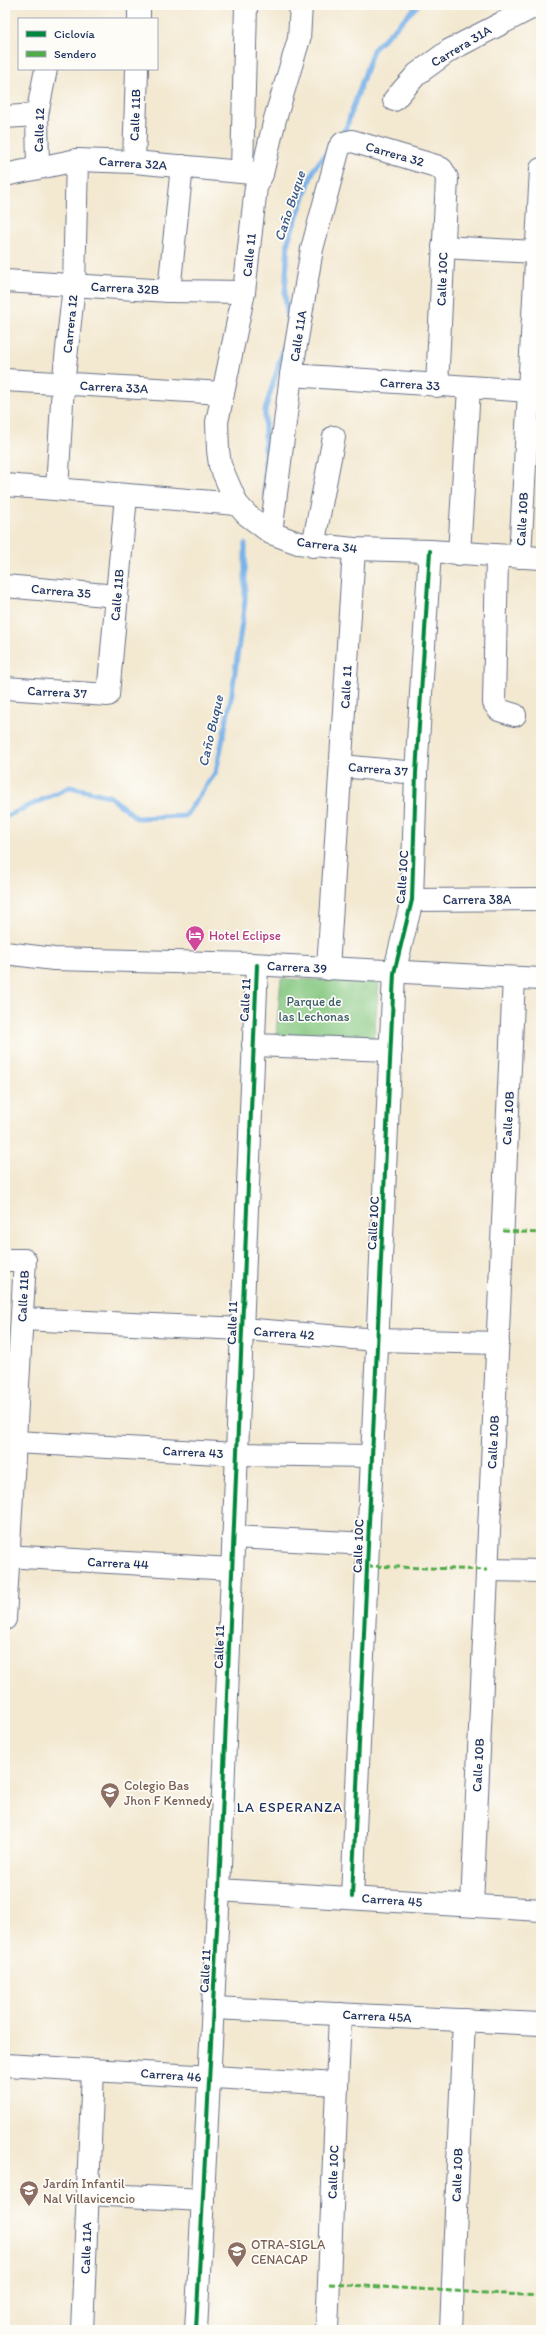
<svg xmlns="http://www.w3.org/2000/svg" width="546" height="2335" viewBox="0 0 546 2335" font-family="Itim,sans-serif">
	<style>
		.green { fill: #84c780; stroke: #507b6f }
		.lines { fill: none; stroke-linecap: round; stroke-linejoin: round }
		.stream { stroke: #79b2e9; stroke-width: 5 }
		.minor-casing { stroke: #677086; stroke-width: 24 }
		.minor { stroke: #fff; stroke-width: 22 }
		.quiet { stroke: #52ab49; stroke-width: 3; stroke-dasharray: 6 3; stroke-linecap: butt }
		.cycleway-casing { stroke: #fdfcf7; stroke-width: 6 }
		.cycleway { stroke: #00873e; stroke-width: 4 }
		.labels { text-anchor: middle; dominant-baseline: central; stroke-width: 3.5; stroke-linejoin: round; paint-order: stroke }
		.street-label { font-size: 13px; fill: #1b2f5e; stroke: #fdfcf7 }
		.hotel-label { font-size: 13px; fill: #b23c85; stroke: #fdfcf7; text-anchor: start }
		.park-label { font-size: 13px; fill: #3a5d68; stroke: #fdfcf7 }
		.education-label { font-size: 13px; fill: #785e54; stroke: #fdfcf7; text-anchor: start }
		.water-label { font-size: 14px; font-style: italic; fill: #375688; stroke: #fdfcf7 }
		.neighbourhood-label { font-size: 14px; letter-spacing: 1px; fill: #1b2f5e; stroke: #fdfcf7 }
	</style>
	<rect width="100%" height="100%" fill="#fdfcf7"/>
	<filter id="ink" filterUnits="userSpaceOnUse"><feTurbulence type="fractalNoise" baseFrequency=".025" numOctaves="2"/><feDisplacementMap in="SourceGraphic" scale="8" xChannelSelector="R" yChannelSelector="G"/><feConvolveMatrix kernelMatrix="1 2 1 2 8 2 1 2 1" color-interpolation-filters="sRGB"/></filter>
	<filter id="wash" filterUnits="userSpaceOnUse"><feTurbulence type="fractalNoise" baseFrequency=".012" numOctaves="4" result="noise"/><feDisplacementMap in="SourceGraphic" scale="16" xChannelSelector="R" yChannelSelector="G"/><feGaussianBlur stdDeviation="0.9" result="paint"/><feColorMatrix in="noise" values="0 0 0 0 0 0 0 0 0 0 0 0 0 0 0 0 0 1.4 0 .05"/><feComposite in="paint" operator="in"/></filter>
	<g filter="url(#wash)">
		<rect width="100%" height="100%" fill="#f3e8d0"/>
		<path class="green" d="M281,979l98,2 -5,58 -98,-4z"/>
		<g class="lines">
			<g class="stream">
				<path d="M339,137l7,-9 27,-78 45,-45"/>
				<path d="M265,494v-84l24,-79 -4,-37 3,-53 26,-72 16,-21"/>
				<path d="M5,817l65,-30 39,9 28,22 48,-2 31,-44 16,-79 13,-92v-57"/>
			</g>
		</g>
	</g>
	<g filter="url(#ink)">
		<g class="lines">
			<g class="minor-casing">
				<g id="minor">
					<path d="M301,5l-2,34 -24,80 -13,55 -6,13 -12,105 -27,130 1,28 2,15 17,39 10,11 24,18 27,10 56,6 76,2 111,7"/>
					<path d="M139,19v-14"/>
					<path d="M394,100l23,-26 33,-24 87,-45"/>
					<path d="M5,117l32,-2"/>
					<path d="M134,162l3,-93"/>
					<path d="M38,167l-1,-52 9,-46"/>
					<path d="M242,171l4,-166"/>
					<path d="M5,175l72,-15 57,2 128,12"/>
					<path d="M443,247l92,5"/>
					<path d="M5,281l164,10 75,1"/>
					<path d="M169,291l13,-125"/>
					<path d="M291,375l239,16"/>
					<path d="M5,380l218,13"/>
					<path d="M5,485l232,19"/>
					<path d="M57,489l6,-104 11,-99 3,-126"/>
					<path d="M271,533l20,-158 21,-126 27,-101 4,-5 9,-2 84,25 6,3 5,9 -10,208"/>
					<path d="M313,546l21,-109"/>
					<path d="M459,554l10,-166"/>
					<path d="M497,557l-3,146 5,7 16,5"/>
					<path d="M520,557l21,-388"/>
					<path d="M5,586l112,10"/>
					<path d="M5,688l103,7 18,-199"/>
					<path d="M341,766l75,7"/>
					<path d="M412,900l129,-1"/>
					<path d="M5,953l49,6 197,5 290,15"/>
					<path d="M328,969l26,-420"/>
					<path d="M253,1045l138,5"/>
					<path d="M5,1260h20l-20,359"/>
					<path d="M22,1319l220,10 135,11 121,3"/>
					<path d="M15,1442l222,12 135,2"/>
					<path d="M233,1537l135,7"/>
					<path d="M5,1556l227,13"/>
					<path d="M487,1570l54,1"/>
					<path d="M219,1890l322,20"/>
					<path d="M352,1897l42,-924 18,-73 4,-127 14,-222"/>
					<path d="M472,1905l42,-927"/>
					<path d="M213,2008l328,16"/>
					<path d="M5,2065l332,19"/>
					<path d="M88,2194l115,6"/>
					<path d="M82,2330l11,-260"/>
					<path d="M196,2330l23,-440 38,-925"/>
					<path d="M327,2330l13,-316"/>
					<path d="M451,2330l13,-310"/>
				</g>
			</g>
			<use href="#minor" class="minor"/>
			<g class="quiet">
				<path d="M503,1231l38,2"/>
				<path d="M367,1566l120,4"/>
				<path d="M329,2284l212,12"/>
			</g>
			<g class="cycleway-casing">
				<g id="cycleway">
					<path d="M352,1897l42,-924 18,-73 4,-127 14,-222"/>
					<path d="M196,2330l23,-440 38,-925"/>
				</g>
			</g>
			<use href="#cycleway" class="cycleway"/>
		</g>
	</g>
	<defs>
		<g id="hotel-pin" transform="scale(1)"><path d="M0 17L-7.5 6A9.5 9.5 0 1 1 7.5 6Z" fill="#d1479c" stroke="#fdfcf7"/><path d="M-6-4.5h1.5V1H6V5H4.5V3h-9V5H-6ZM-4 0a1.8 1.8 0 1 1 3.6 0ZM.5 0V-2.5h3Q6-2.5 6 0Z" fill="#fff"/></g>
		<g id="school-pin" transform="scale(1)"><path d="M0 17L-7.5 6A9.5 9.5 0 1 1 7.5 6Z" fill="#8d6e63" stroke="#fdfcf7"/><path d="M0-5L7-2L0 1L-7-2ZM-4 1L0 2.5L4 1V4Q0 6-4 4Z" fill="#fff"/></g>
	</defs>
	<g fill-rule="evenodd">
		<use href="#hotel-pin" x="195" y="935"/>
		<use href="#school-pin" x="110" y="1792"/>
		<use href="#school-pin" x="29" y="2190"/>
		<use href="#school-pin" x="237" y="2251"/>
	</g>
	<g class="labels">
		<g class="street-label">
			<text transform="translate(461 46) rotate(-31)">Carrera 31A</text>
			<text transform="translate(135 115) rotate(-88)">Calle 11B</text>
			<text transform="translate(39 130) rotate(-88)">Calle 12</text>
			<text transform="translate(395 154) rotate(16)">Carrera 32</text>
			<text transform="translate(133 163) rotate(4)">Carrera 32A</text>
			<text transform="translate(249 255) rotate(-84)">Calle 11</text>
			<text transform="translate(442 279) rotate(-88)">Calle 10C</text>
			<text transform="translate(125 288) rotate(3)">Carrera 32B</text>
			<text transform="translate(70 324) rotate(-84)">Carrera 12</text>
			<text transform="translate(298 336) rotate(-81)">Calle 11A</text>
			<text transform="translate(410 384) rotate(4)">Carrera 33</text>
			<text transform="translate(114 387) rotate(3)">Carrera 33A</text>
			<text transform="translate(522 519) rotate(-87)">Calle 10B</text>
			<text transform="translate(327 545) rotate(7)">Carrera 34</text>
			<text transform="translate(61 591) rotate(5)">Carrera 35</text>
			<text transform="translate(117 595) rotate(-85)">Calle 11B</text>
			<text transform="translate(346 687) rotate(-87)">Calle 11</text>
			<text transform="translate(57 692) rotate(3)">Carrera 37</text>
			<text transform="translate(378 769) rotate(5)">Carrera 37</text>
			<text transform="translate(402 877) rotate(-86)">Calle 10C</text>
			<text x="477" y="899">Carrera 38A</text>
			<text transform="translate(297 967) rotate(3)">Carrera 39</text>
			<text transform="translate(245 1000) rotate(-87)">Calle 11</text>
			<text transform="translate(508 1118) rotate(-87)">Calle 10B</text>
			<text transform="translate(373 1223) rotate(-87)">Calle 10C</text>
			<text transform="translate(23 1296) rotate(-87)">Calle 11B</text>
			<text transform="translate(232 1323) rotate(-88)">Calle 11</text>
			<text transform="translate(284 1333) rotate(4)">Carrera 42</text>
			<text transform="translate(493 1442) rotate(-87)">Calle 10B</text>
			<text transform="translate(193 1452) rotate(3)">Carrera 43</text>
			<text transform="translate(358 1546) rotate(-88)">Calle 10C</text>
			<text transform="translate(118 1563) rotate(3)">Carrera 44</text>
			<text transform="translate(219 1647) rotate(-88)">Calle 11</text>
			<text transform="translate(478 1765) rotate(-87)">Calle 10B</text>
			<text transform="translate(392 1900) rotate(4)">Carrera 45</text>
			<text transform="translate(205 1971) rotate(-87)">Calle 11</text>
			<text transform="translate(377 2016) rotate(3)">Carrera 45A</text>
			<text transform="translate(171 2075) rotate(4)">Carrera 46</text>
			<text transform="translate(333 2172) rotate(-88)">Calle 10C</text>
			<text transform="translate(457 2175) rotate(-88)">Calle 10B</text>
			<text transform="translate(86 2248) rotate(-88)">Calle 11A</text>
		</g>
		<g class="hotel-label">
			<text x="209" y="935">Hotel Eclipse</text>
		</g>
		<g class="park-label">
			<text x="314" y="1001">Parque de<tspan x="314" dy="15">las Lechonas</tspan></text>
		</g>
		<g class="education-label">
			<text x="124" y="1785">Colegio Bas<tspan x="124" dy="15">Jhon F Kennedy</tspan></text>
			<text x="43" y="2183">Jardín Infantil<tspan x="43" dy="15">Nal Villavicencio</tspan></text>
			<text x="251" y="2244">OTRA-SIGLA<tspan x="251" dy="15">CENACAP</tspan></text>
		</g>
		<g class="water-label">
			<text transform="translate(290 206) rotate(-72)">Caño Buque</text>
			<text transform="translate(211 731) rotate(-77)">Caño Buque</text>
		</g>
		<g class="neighbourhood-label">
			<text x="290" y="1807">LA ESPERANZA</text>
		</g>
	</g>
	<rect width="546" height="2335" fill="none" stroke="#fdfcf7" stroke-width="20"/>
	<rect x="18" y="18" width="140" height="52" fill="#fdfcf7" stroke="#a3aaba"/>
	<rect x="26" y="31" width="20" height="6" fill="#00873e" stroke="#a3aaba"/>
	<text x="54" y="38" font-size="12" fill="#1b2f5e">Ciclovía</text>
	<rect x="26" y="51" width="20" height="6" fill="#52ab49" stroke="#a3aaba"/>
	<text x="54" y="58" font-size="12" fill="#1b2f5e">Sendero</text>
</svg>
